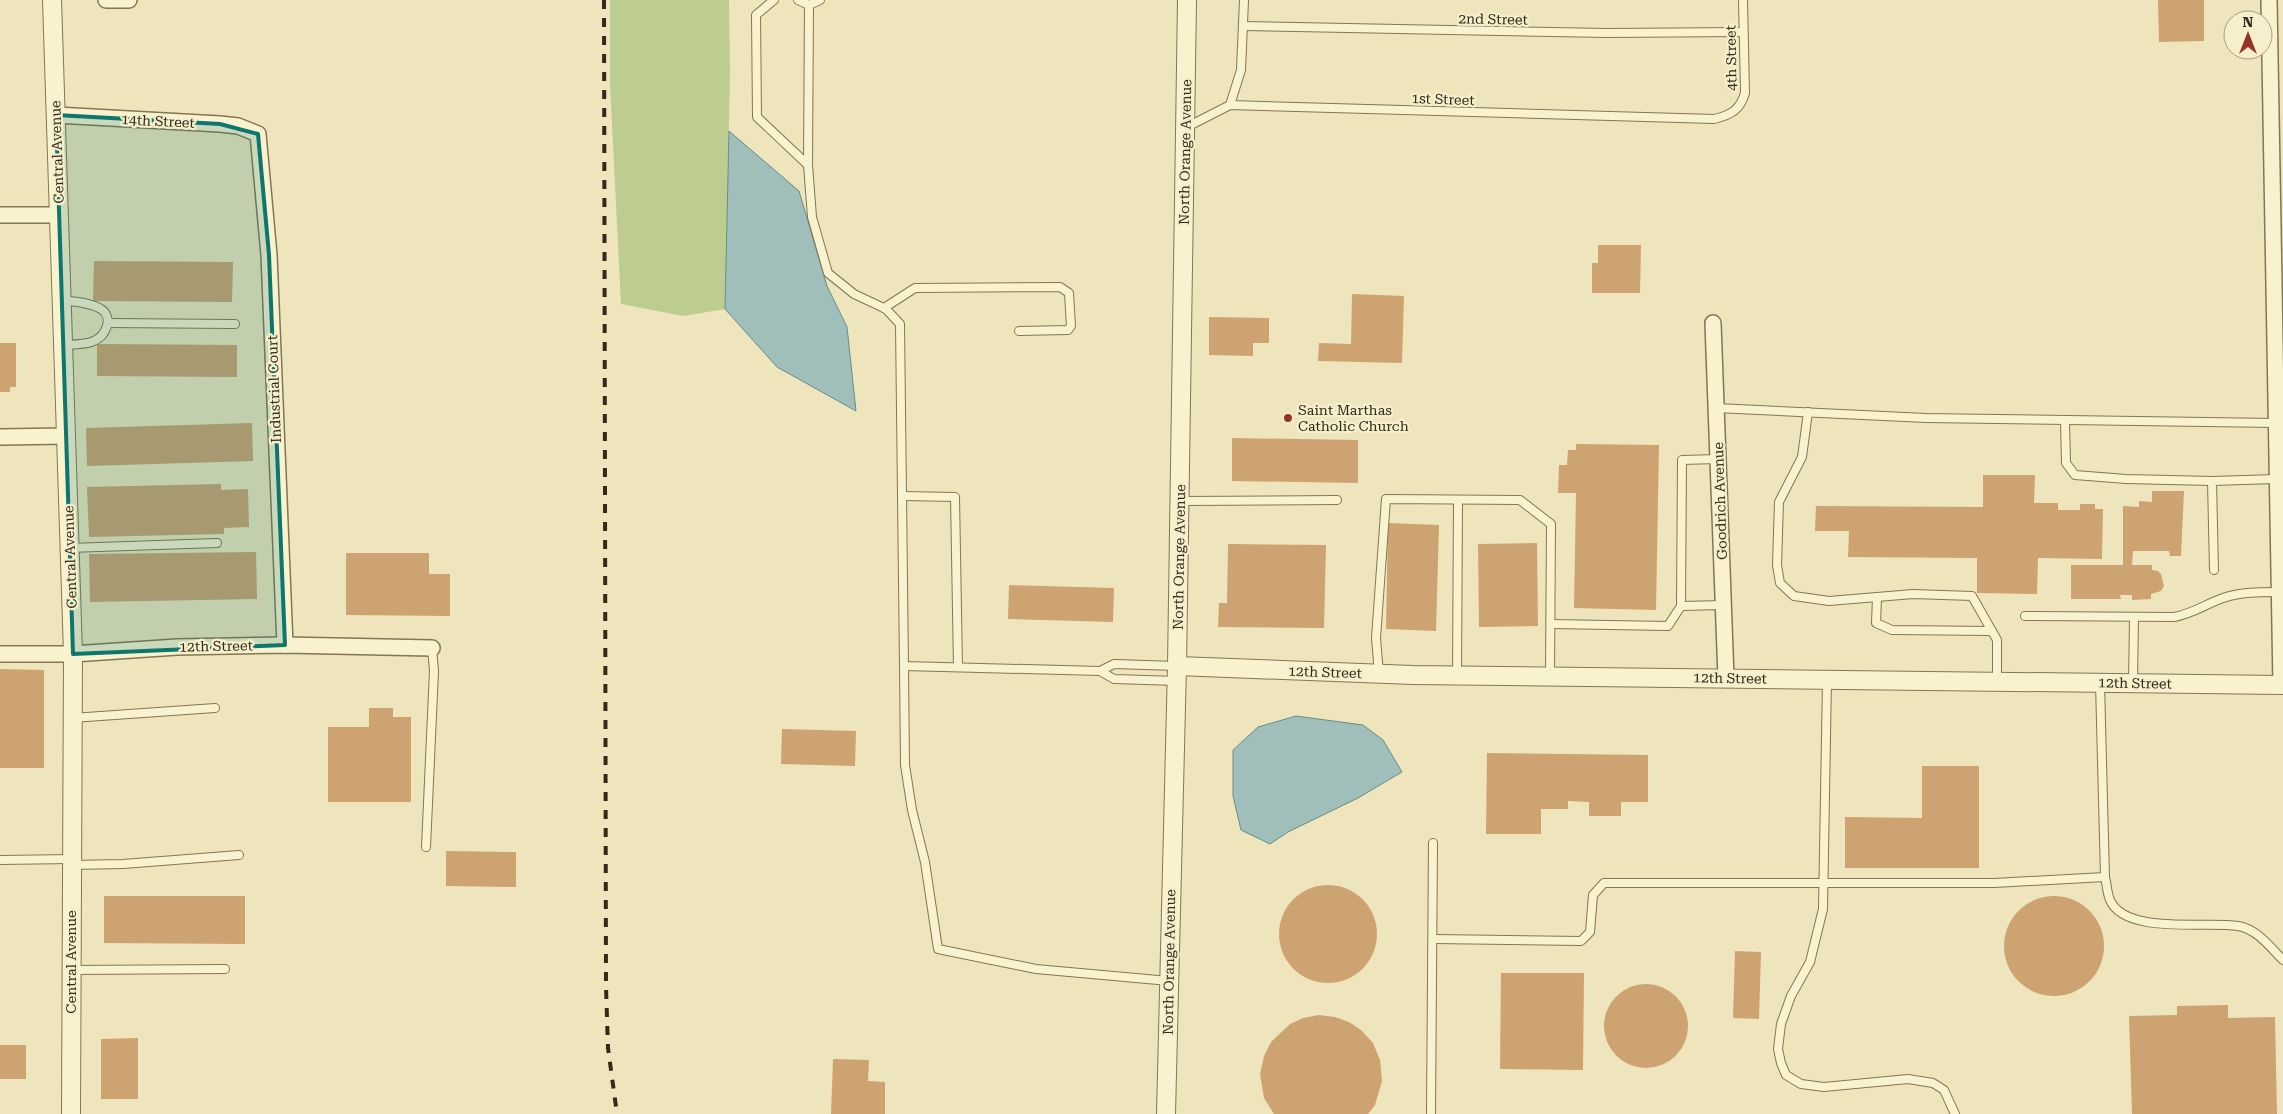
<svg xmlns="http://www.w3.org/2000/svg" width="2283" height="1114" viewBox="0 0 2283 1114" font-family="'Roboto Serif',serif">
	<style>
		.green { fill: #bdcc90 }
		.water { fill: #a0bfba; stroke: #688c88 }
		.building { fill: #cda371 }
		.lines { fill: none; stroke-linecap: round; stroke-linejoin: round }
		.service-casing { stroke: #857555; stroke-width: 10 }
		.minor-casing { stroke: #857555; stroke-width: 18 }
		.tertiary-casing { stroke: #857555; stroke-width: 20 }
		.service { stroke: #f9f2cf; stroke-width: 8 }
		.minor { stroke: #f9f2cf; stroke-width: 15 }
		.tertiary { stroke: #f9f2cf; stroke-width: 18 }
		.rail { stroke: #342a1b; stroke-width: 4; stroke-dasharray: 9 9; stroke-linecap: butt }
		.marked { fill: #0f766e; fill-opacity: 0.2; stroke: #0f766e; stroke-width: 4; stroke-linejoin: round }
		.poi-dot { fill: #953225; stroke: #f5efcb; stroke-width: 2 }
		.labels { text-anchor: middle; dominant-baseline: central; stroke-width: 4.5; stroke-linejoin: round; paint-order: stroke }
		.street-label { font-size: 14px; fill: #342a1b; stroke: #f5efcb }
		.poi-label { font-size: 14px; fill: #342a1b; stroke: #f5efcb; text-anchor: start }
	</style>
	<rect width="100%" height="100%" fill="#eee5bc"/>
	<path class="green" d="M610,0h119l1,75 -5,234 -42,7 -62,-12 -11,-220z"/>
	<g class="water">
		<path d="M729,131l70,60 28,95 20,41 9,84 -79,-44 -52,-58z"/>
		<path d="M1296,716l67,9 20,15 19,32 -44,26 -70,34 -18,12 -29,-14 -8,-34v-46l25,-23z"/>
	</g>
	<g class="building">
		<path d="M2158,0h46v41l-45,1z"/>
		<path d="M1598,245h43l-1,48h-48v-30h6z"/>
		<path d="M94,261l139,1 -1,40 -139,-1z"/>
		<path d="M1352,294l52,2 -2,67 -84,-2 1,-18 32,1z"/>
		<path d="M1209,317l60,1v25h-16v13l-44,-1z"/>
		<path d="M0,343h16v44h-6v5h-10z"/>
		<path d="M97,344l140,1v32l-140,-1z"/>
		<path d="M252,423l1,38 -166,5 -1,-38z"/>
		<path d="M1232,438l126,2v43l-126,-2z"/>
		<path d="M1576,444l83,1 -3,165 -82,-2 2,-115h-18l1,-28h8l1,-15h8z"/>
		<path d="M1983,475h52l-1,28h24v7h22v-6h15v5h8l-1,50 -64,-1 -1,36 -60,-1v-35l-129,-1 1,-26h-34l1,-25 167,1z"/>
		<path d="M221,484v6l27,-1 1,38 -25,1v6l-135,3 -2,-50z"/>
		<path d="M2152,491h32l-3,65h-11l-1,-5h-36l-1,14h20v5l6,1 3,3 3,12 -3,5 -10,3v5l-19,1v-5h-12l1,4h-50v-34h52v-59l16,1v-6l13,1z"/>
		<path d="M1388,523l51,2 -3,106 -50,-2z"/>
		<path d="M1537,543l1,83 -59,1 -1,-83z"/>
		<path d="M1228,544l98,1 -2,83 -106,-1 1,-24h8z"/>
		<path d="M256,552l1,47 -167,3 -1,-48z"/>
		<path d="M346,553h83v21h21v42l-104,-1z"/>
		<path d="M1009,585l105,3 -1,34 -105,-3z"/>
		<path d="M0,669l44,1v98h-44z"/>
		<path d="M369,708h24v9h18v85h-83v-75h41z"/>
		<path d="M782,729l74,2 -1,35 -74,-2z"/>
		<path d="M1487,753l161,2v47h-27v14h-32v-14l-21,-1v8h-27v25h-55z"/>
		<path d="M1922,766h57v102h-134v-51l77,1z"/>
		<path d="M446,851l70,1v35l-70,-1z"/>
		<circle cx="1328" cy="934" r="49"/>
		<circle cx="2054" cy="946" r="50"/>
		<path d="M104,896h141v48l-141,-1z"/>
		<path d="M1735,951l26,1 -2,67 -26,-1z"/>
		<path d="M1501,973h83l-1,97 -83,-1z"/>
		<circle cx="1646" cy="1026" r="42"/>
		<path d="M2228,1005v13l47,-1 2,97h-145l-3,-98 48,-1v-9z"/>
		<path d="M1319,1015l16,2 14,5 12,8 12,13 7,17 2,21 -7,24 -7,9h-94l-10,-16 -4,-24 4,-18 7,-14 19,-18 13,-6z"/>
		<path d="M138,1038v61h-37v-60z"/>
		<rect x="0" y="1045" width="26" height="34"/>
		<path d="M833,1059l36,1 -1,21 17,1v32h-54z"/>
	</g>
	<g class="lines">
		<g class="service-casing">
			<g id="service">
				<path d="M774,0l-18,15 1,102 51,48"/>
				<path d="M798,0l11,5 -1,160 4,52 16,56 26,21 32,15 14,15 4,342 196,5"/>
				<path d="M809,5l11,-5"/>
				<path d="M1244,26l363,7 136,-1"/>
				<path d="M1230,105l11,-35 3,-70"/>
				<path d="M1185,128l45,-23 484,14c17,-4 26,-9 31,-26l-2,-93"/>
				<path d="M62,300c12,2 28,2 39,9 6,4 8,11 6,17 -6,20 -27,18 -44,19"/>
				<path d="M884,308l31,-20 145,-1 9,6 2,33 -3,4 -49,1"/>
				<path d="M108,323l127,1"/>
				<path d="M1716,408l210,10 350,5"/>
				<path d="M1808,412l-6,45 -23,45 -2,63 3,18 14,13 35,5 84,-7 59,2 25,44v42"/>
				<path d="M2065,420l1,43 9,12 51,4 86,2"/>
				<path d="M903,496l52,1 3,170"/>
				<path d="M1180,501l157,-1"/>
				<path d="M69,548l148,-5"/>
				<path d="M2214,570l-2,-89 64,-2"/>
				<path d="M1877,597l-1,26 16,7 99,1"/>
				<path d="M1681,606l42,-1"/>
				<path d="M2025,616l149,1c18,-3 32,-13 49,-19 18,-6 36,-6 55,-6"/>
				<path d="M1551,624l117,2 13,-20 1,-146 36,-1"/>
				<path d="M904,666l1,99 7,45 13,52 13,87 98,20 133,12"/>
				<path d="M1379,674l-3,-36 10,-139 134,1 31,24 -1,153"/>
				<path d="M1457,676l1,-176"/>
				<path d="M1827,680l-4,229 -13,53 -19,34 -10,28 -3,25 3,14 5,12 15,9 23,3 84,-8 25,4 11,7 11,24"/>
				<path d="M1177,681l-63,-2 -14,-8 14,-7 63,2"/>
				<path d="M2100,683l5,194c2,8 2,16 5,23 15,35 97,21 128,26 19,3 32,21 45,34"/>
				<path d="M2133,683l1,-65"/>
				<path d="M72,718l143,-10"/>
				<path d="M426,847l8,-176 -2,-23"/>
				<path d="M0,860l72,-1"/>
				<path d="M72,865l51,-1 116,-9"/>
				<path d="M1434,939l147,2 9,-9 3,-37 11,-12h390l111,-6"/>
				<path d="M71,970l154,-1"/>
				<path d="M1431,1114l2,-271"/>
			</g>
		</g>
		<g class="minor-casing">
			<g id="minor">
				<path d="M106,0h23"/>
				<path d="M2269,0l12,685"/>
				<path d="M56,115l164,9 18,2 20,8 11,121 16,390"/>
				<path d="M0,215h59"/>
				<path d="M1713,323l13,355"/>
				<path d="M0,437l66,-1"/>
				<path d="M0,654h73l104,-7 108,-2 147,3"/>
			</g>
		</g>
		<g class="tertiary-casing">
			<g id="tertiary">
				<path d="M52,0l21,654 -2,460"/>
				<path d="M1177,666l236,9 870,10"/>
				<path d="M1166,1114l11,-448 10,-666"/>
			</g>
		</g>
		<use href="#service" class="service"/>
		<use href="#minor" class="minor"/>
		<use href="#tertiary" class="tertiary"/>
		<path class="rail" d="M604,0l2,987 2,61 9,66"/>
	</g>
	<path class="marked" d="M56,115l164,9 38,10 11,121 16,390 -212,9z"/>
	<circle class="poi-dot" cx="1288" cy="418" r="5"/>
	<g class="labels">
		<g class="street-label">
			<text transform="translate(1493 19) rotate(1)">2nd Street</text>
			<text transform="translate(1731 58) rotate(-91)">4th Street</text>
			<text transform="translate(1443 99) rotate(2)">1st Street</text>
			<text transform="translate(158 121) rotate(3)">14th Street</text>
			<text transform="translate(57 152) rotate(-92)">Central Avenue</text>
			<text transform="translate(1185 152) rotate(-89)">North Orange Avenue</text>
			<text transform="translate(274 389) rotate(-92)">Industrial Court</text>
			<text transform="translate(1720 501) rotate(-92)">Goodrich Avenue</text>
			<text transform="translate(70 557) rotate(-92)">Central Avenue</text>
			<text transform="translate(1179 557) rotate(-89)">North Orange Avenue</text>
			<text transform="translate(216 646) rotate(-1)">12th Street</text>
			<text transform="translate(1325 672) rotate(2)">12th Street</text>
			<text transform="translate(1730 678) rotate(1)">12th Street</text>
			<text transform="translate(2135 683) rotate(1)">12th Street</text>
			<text transform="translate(71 962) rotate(-90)">Central Avenue</text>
			<text transform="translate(1169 962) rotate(-89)">North Orange Avenue</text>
		</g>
		<g class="poi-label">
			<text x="1298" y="410">Saint Marthas<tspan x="1298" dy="16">Catholic Church</tspan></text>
		</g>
	</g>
	<g transform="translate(2248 35)"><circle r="24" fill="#f5efcb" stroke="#a8a085"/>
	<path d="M0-4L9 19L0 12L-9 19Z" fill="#953225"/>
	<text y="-8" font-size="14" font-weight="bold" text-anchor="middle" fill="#342a1b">N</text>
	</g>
</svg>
